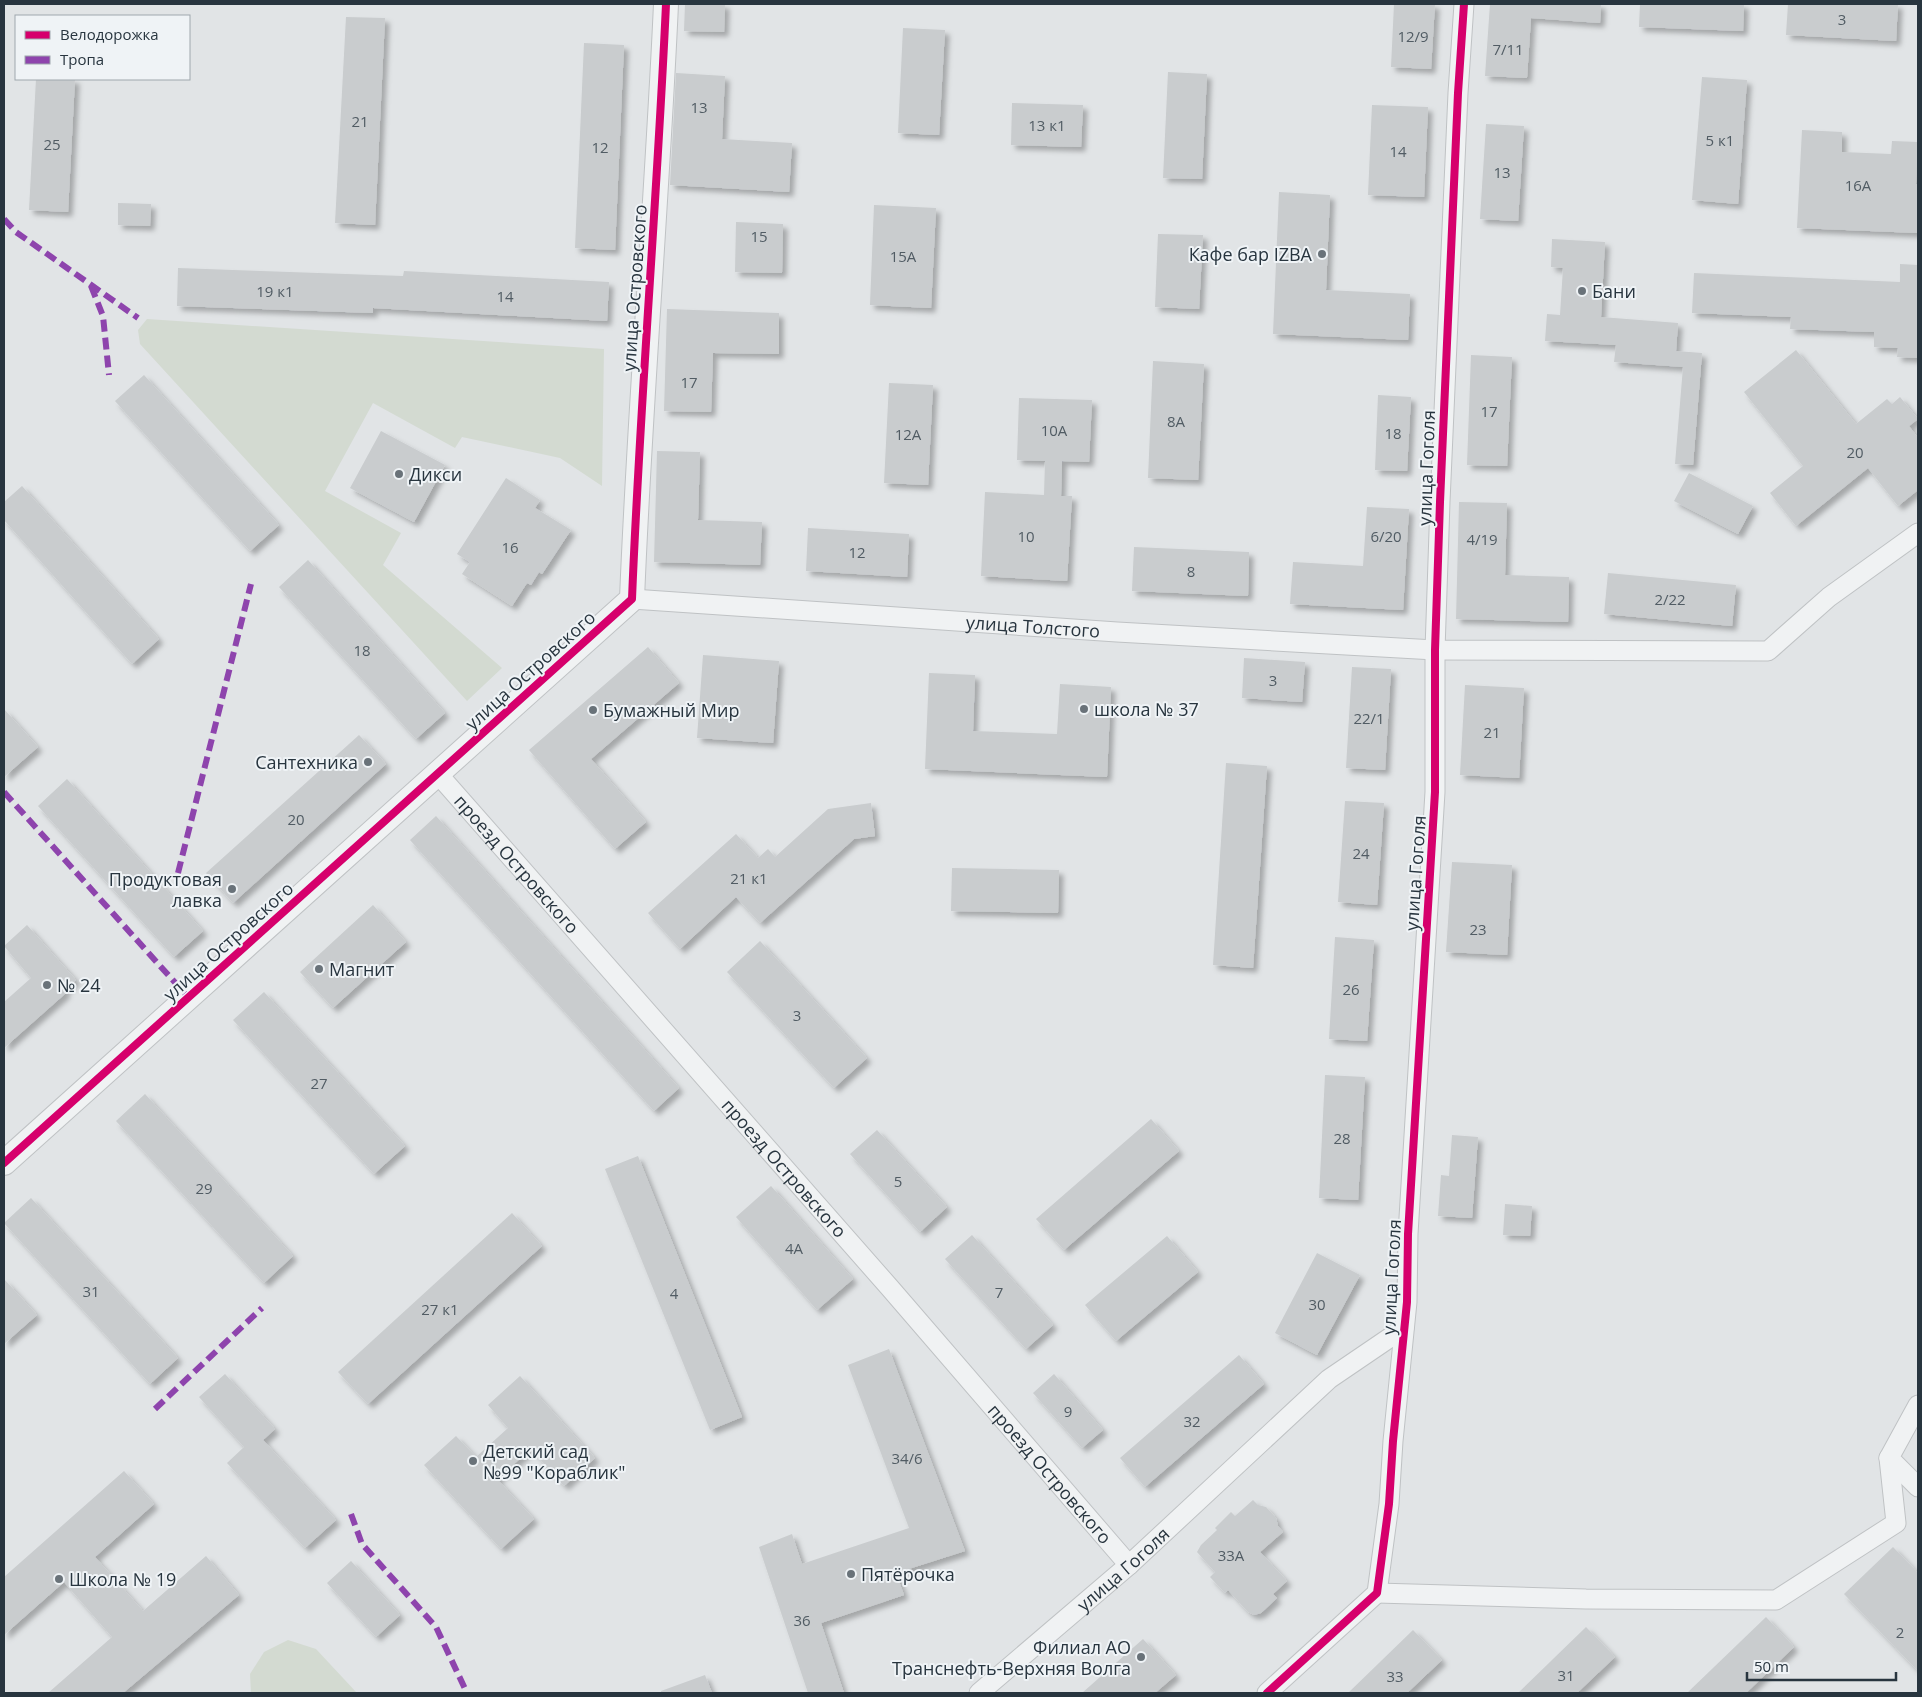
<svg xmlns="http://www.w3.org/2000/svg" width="1922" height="1697" viewBox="0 0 1922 1697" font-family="'Open Sans',sans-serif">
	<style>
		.green { fill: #d3dad1 }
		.building { fill: #c9ccce; filter: url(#shadow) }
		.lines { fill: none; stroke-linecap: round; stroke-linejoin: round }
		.minor-casing { stroke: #bfc2c4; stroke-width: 21 }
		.tertiary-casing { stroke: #bfc2c4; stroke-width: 26 }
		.minor { stroke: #f0f2f3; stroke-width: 19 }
		.tertiary { stroke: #f0f2f3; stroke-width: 24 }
		.quiet { stroke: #8e44ad; stroke-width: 6; stroke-dasharray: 12 6; stroke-linecap: butt }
		.cycleway-casing { stroke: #eff3f6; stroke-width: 11 }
		.cycleway { stroke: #d6006c; stroke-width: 8 }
		.poi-dot { fill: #697279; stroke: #eff3f6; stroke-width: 2 }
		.labels { text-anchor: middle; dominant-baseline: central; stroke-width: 4; stroke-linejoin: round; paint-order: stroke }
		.number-label { font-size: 15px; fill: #515c64 }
		.poi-label { font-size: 18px; fill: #28353f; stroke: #eff3f6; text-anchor: start }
		.street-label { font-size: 18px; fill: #28353f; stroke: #eff3f6 }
	</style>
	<defs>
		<filter id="shadow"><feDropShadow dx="4.5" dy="4.5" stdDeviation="2.5" flood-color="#0004"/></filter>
	</defs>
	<rect width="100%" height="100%" fill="#e1e4e6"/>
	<g class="green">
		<path d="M147,319l457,30 -2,137 -42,-28 -98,-21 -7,11 -82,-45 -48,88 76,42 -18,32 119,103 -35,33 -327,-357 -2,-14z"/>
		<path d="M288,1640l28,9 41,44h-106l-1,-19 14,-22z"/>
	</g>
	<g class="building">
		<path d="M685,4h40l-1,28 -40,-1z"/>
		<path d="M1394,4h41l-4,65 -40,-2z"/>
		<path d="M1490,4h111l-1,19 -69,-5 -4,60 -42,-2z"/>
		<path d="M1640,4h104l-1,27 -104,-4z"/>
		<path d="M1788,4h110l-2,37 -110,-6z"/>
		<path d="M346,17l39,1 -10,207 -40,-2z"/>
		<path d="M903,28l42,2 -6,105 -41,-2z"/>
		<path d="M584,43l40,2 -9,205 -40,-2z"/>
		<path d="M1168,72l39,2 -5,105 -39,-1z"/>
		<path d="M676,73l49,3 -3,63 70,4 -3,49 -119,-7z"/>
		<path d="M1702,77l45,3 -9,124 -46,-4z"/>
		<path d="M36,79h39l-7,133 -39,-2z"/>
		<path d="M1012,103l71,2 -2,42 -70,-2z"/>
		<path d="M1372,105l56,2 -4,90 -56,-2z"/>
		<path d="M1486,124l38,2 -6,95 -38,-2z"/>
		<path d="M1802,130l40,2v20l49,2 1,-13 26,1 -2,42h2v49l-121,-5z"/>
		<path d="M1279,192l51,3 -4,95 84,4 -2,46 -135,-6z"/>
		<path d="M118,203l33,1 -1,22 -32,-1z"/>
		<path d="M874,205l62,3 -5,100 -61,-3z"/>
		<path d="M736,222l47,2 -1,49 -47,-1z"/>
		<path d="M1158,234l45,1 -4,74 -44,-2z"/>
		<path d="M1552,239l53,3 -4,75 77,6 -2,28 26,2 -9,112 -18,-1 8,-97 -69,-5 2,-17 -71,-4 2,-27 13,1 3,-47 -12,-1z"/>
		<path d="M1900,264l18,1v93l-21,-1 1,-9 -24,-1v-15l-84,-3 1,-12 -99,-4 2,-40 206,9z"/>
		<path d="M178,268l225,8 1,-5 205,11 -2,39 -234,-13v5l-196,-7z"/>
		<path d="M667,309l112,4v41l-66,-1 -2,59 -47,-1z"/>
		<path d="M1796,350l60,74 31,-25 5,5 8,-7 18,22 -9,7 9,12v52l-20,16 -30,-38 -72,58 -26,-33 33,-27 -59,-74z"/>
		<path d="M1471,355l41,2 -5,109 -40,-1z"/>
		<path d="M1153,361l51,3 -6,116 -50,-2z"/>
		<path d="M144,375l135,150 -29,26 -135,-150z"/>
		<path d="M889,383l44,2 -5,100 -44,-2z"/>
		<path d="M1378,395l33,2 -4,74 -32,-1z"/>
		<path d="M1019,398l73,2 -3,62 -27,-1 -1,35h11l-5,85 -86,-5 4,-84 59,3 1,-34 -28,-1z"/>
		<path d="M381,431l64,34 -31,57 -64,-34z"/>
		<path d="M657,451l43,1 -2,68 64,2 -2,43 -106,-3z"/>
		<path d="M1689,473l64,33 -15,28 -64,-33z"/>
		<path d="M506,478l34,22 -5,8 36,22 -29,44 -3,-2 -8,13 -4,-2 -15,23 -50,-32 8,-12 -13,-8z"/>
		<path d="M22,486l137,153 -27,25 -128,-144v-18z"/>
		<path d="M1459,502l48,1 -2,72 64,2 -1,45 -112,-3z"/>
		<path d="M1367,507l42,2 -6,101 -113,-6 3,-42 70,4z"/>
		<path d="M808,528l101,6 -2,43 -101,-6z"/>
		<path d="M1134,547l115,5 -1,44 -116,-5z"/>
		<path d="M308,560l137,153 -29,26 -137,-152z"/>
		<path d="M1608,573l128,12 -4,41 -128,-12z"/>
		<path d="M648,647l31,36 -88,76 55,63 -31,27 -86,-99z"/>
		<path d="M703,655l76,6 -6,82 -76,-5z"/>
		<path d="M1244,658l61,4 -3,40 -60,-4z"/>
		<path d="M1352,667l39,2 -6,101 -39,-2z"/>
		<path d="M929,673l46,2 -2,56 84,3 3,-50 51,3 -4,90 -182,-8z"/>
		<path d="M1465,685l59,3 -5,90 -59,-3z"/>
		<path d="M4,709l34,38 -34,30z"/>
		<path d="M359,735l27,29 -153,139 -27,-30z"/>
		<path d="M1226,763l41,3 -14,202 -40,-3z"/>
		<path d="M67,779l136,152 -29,26 -136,-151z"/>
		<path d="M1345,801l39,2 -7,102 -39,-3z"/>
		<path d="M871,803l4,33 -21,3 -94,84 -24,-26 -56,52 -32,-36 88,-79 22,24 10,-9 7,8 53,-48z"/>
		<path d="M436,816l243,272 -25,23 -244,-271z"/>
		<path d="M1452,862l60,3 -5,90 -61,-3z"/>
		<path d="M952,868l107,2 -1,43 -107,-2z"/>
		<path d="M373,905l33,37 -73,66 -33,-36z"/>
		<path d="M27,925l49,55 -12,10 2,3 -62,55v-46l27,-24 -27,-32z"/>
		<path d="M1335,937l39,3 -7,101 -38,-2z"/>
		<path d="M760,941l107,117 -33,30 -107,-116z"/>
		<path d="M264,992l141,154 -31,28 -141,-154z"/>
		<path d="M1325,1075l40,2 -7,123 -39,-2z"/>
		<path d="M145,1094l148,162 -29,27 -148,-162z"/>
		<path d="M1151,1119l28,32 -115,99 -28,-31z"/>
		<path d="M877,1130l70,77 -27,25 -70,-78z"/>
		<path d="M1452,1135l26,2 -6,81 -34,-2 3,-41 8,1z"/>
		<path d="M638,1156l104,261 -32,13 -105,-261z"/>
		<path d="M771,1186l82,93 -36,31 -81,-93z"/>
		<path d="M31,1198l147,160 -28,26 -146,-161z"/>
		<path d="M1505,1204l27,2 -2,30 -27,-1z"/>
		<path d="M512,1213l30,33 -174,158 -30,-32z"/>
		<path d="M972,1235l81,90 -27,24 -81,-90z"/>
		<path d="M1167,1236l31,36 -82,69 -31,-36z"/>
		<path d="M1317,1253l43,22 -43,80 -42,-22z"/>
		<path d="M4,1279l33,36 -33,29z"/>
		<path d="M889,1349l76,202 -69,22 8,22 -83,28 23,70h-36l-49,-146 33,-13 10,30 107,-36 -61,-163z"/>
		<path d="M1239,1355l25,29 -119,103 -25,-29z"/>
		<path d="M225,1374l50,55 -12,11 73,80 -31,28 -78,-85 17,-16 -45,-50z"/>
		<path d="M1054,1374l49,56 -21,18 -49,-55z"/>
		<path d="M520,1376l75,82 -31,28 -33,-37 -34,30 37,40 -33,30 -77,-84 32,-29 20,21 32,-29 -20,-23z"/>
		<path d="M124,1471l30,33 -59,53 48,54 63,-55 33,39 -116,98h-75l64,-56 -48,-55 -60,53v-58z"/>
		<path d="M1253,1500l5,5 8,2 10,11 2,8 5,6 -23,20 27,29 -14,13 4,4 -16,15 -7,2 -6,-3 -20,-22 -3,3 -15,-16 5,-5 -18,-20 4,-7 16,-15 -2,-2 16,-16 4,4z"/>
		<path d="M1893,1547l25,26v98l-74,-77z"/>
		<path d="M351,1561l49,54 -24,22 -49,-54z"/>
		<path d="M1766,1617l28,30 -48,46h-59z"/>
		<path d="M1586,1627l29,30 -38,36h-59z"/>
		<path d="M1413,1630l29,30 -35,33h-59z"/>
		<path d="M1143,1639l33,36 -21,18h-73z"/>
		<path d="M705,1675l7,18h-51v-2z"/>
	</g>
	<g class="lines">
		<g class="minor-casing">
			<g id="minor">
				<path id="s1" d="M632,599l485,33 318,18 333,1 61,-54 89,-64"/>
				<path id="s2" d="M437,773l453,515 239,277"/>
				<path d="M1918,1405l-29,53 29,29"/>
				<path d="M1377,1593l209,6 190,1 120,-77 -7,-65"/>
				<path id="s3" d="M979,1693l150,-128 200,-186 75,-51"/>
				<path d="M1267,1693l110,-100 12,-89 4,-63 14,-139 1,-68 27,-442v-142l5,-148 18,-409 6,-89"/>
			</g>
		</g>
		<g class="tertiary-casing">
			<path id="tertiary" d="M4,1163l628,-564c8,-199 25,-397 34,-595"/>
		</g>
		<use href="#minor" class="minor"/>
		<use href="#tertiary" class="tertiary"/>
		<g class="quiet">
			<path d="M4,219l12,13 122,86"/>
			<path d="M91,286l12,30 6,59"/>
			<path d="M4,792l184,205"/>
			<path d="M178,873l73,-289"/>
			<path d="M155,1409l107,-101"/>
			<path d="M351,1514l11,30 74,83 31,66"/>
		</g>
		<g class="cycleway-casing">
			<g id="cycleway">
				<path d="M4,1163l628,-564c8,-199 25,-397 34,-595"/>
				<path d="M1267,1693l110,-100 12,-89 4,-63 14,-139 1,-68 27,-442v-142l5,-148 18,-409 6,-89"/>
			</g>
		</g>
		<use href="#cycleway" class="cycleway"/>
	</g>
	<g class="poi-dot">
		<circle cx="1322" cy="254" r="5"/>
		<circle cx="1582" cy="291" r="5"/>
		<circle cx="399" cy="474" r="5"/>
		<circle cx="1084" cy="709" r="5"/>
		<circle cx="593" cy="710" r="5"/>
		<circle cx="368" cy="762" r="5"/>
		<circle cx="232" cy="889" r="5"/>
		<circle cx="319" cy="969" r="5"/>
		<circle cx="47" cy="985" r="5"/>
		<circle cx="473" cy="1461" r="5"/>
		<circle cx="851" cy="1574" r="5"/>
		<circle cx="59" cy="1579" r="5"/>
		<circle cx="1141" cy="1657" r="5"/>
	</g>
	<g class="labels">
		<g class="number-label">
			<text x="1842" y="19">3</text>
			<text x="1413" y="36">12/9</text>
			<text x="1508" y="49">7/11</text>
			<text x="699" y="107">13</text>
			<text x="360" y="121">21</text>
			<text x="1047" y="125">13 к1</text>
			<text x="1720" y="140">5 к1</text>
			<text x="52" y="144">25</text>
			<text x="600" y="147">12</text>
			<text x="1398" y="151">14</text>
			<text x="1502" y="172">13</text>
			<text x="1858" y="185">16А</text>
			<text x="759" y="236">15</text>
			<text x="903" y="256">15А</text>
			<text x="275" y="291">19 к1</text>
			<text x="505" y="296">14</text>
			<text x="689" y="382">17</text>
			<text x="1489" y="411">17</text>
			<text x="1176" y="421">8А</text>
			<text x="1054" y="430">10А</text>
			<text x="1393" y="433">18</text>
			<text x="908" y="434">12А</text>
			<text x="1855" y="452">20</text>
			<text x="1026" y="536">10</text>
			<text x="1386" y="536">6/20</text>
			<text x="1482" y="539">4/19</text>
			<text x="510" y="547">16</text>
			<text x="857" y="552">12</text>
			<text x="1191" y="571">8</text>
			<text x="1670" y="599">2/22</text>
			<text x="362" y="650">18</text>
			<text x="1273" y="680">3</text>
			<text x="1369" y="718">22/1</text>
			<text x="1492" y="732">21</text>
			<text x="296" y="819">20</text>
			<text x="1361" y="853">24</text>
			<text x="749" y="878">21 к1</text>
			<text x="1478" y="929">23</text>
			<text x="1351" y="989">26</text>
			<text x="797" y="1015">3</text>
			<text x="319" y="1083">27</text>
			<text x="1342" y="1138">28</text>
			<text x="898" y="1181">5</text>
			<text x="204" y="1188">29</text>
			<text x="794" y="1248">4А</text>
			<text x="91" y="1291">31</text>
			<text x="999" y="1292">7</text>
			<text x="674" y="1293">4</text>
			<text x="1317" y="1304">30</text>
			<text x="440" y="1309">27 к1</text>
			<text x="1068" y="1411">9</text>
			<text x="1192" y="1421">32</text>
			<text x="907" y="1458">34/6</text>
			<text x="1231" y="1555">33А</text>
			<text x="802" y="1620">36</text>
			<text x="1900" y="1632">2</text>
			<text x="1566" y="1675">31</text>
			<text x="1395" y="1676">33</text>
		</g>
		<g class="poi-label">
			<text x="1312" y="254" text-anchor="end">Кафе бар IZBA</text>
			<text x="1592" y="291">Бани</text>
			<text x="409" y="474">Дикси</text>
			<text x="1094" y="709">школа № 37</text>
			<text x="603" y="710">Бумажный Мир</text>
			<text x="358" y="762" text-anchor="end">Сантехника</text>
			<text x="222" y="879" text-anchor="end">Продуктовая<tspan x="222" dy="21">лавка</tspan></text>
			<text x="329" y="969">Магнит</text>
			<text x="57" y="985">№ 24</text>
			<text x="483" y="1451">Детский сад<tspan x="483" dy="21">№99 "Кораблик"</tspan></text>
			<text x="861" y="1574">Пятёрочка</text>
			<text x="69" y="1579">Школа № 19</text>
			<text x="1131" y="1647" text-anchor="end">Филиал АО<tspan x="1131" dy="21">Транснефть-Верхняя Волга</tspan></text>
		</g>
		<g class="street-label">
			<text transform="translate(634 288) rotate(-86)">улица Островского</text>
			<text transform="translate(1426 468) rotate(-88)">улица Гоголя</text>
			<text stroke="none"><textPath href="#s1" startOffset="402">улица Толстого</textPath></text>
			<text transform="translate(530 670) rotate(-42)">улица Островского</text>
			<text stroke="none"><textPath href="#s2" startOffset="121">проезд Островского</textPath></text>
			<text transform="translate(1415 873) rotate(-86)">улица Гоголя</text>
			<text transform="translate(228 941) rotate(-42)">улица Островского</text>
			<text stroke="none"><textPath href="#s2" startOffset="526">проезд Островского</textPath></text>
			<text transform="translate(1391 1277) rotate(-87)">улица Гоголя</text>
			<text stroke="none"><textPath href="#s2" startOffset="931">проезд Островского</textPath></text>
			<text stroke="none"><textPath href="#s3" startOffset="190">улица Гоголя</textPath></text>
		</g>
	</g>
	<rect width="1922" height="1697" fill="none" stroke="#28353f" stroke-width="10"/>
	<rect x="15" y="15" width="175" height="65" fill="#eff3f6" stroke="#9fa7ad"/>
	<rect x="25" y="31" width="25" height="8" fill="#d6006c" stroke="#9fa7ad"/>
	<text x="60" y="40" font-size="15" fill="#28353f">Велодорожка</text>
	<rect x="25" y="56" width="25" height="8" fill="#8e44ad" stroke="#9fa7ad"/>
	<text x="60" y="65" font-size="15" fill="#28353f">Тропа</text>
	<path d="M1747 1672v8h149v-8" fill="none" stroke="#28353f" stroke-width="2.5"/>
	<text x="1754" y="1672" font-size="15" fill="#28353f" stroke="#eff3f6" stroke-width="4" paint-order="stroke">50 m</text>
</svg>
